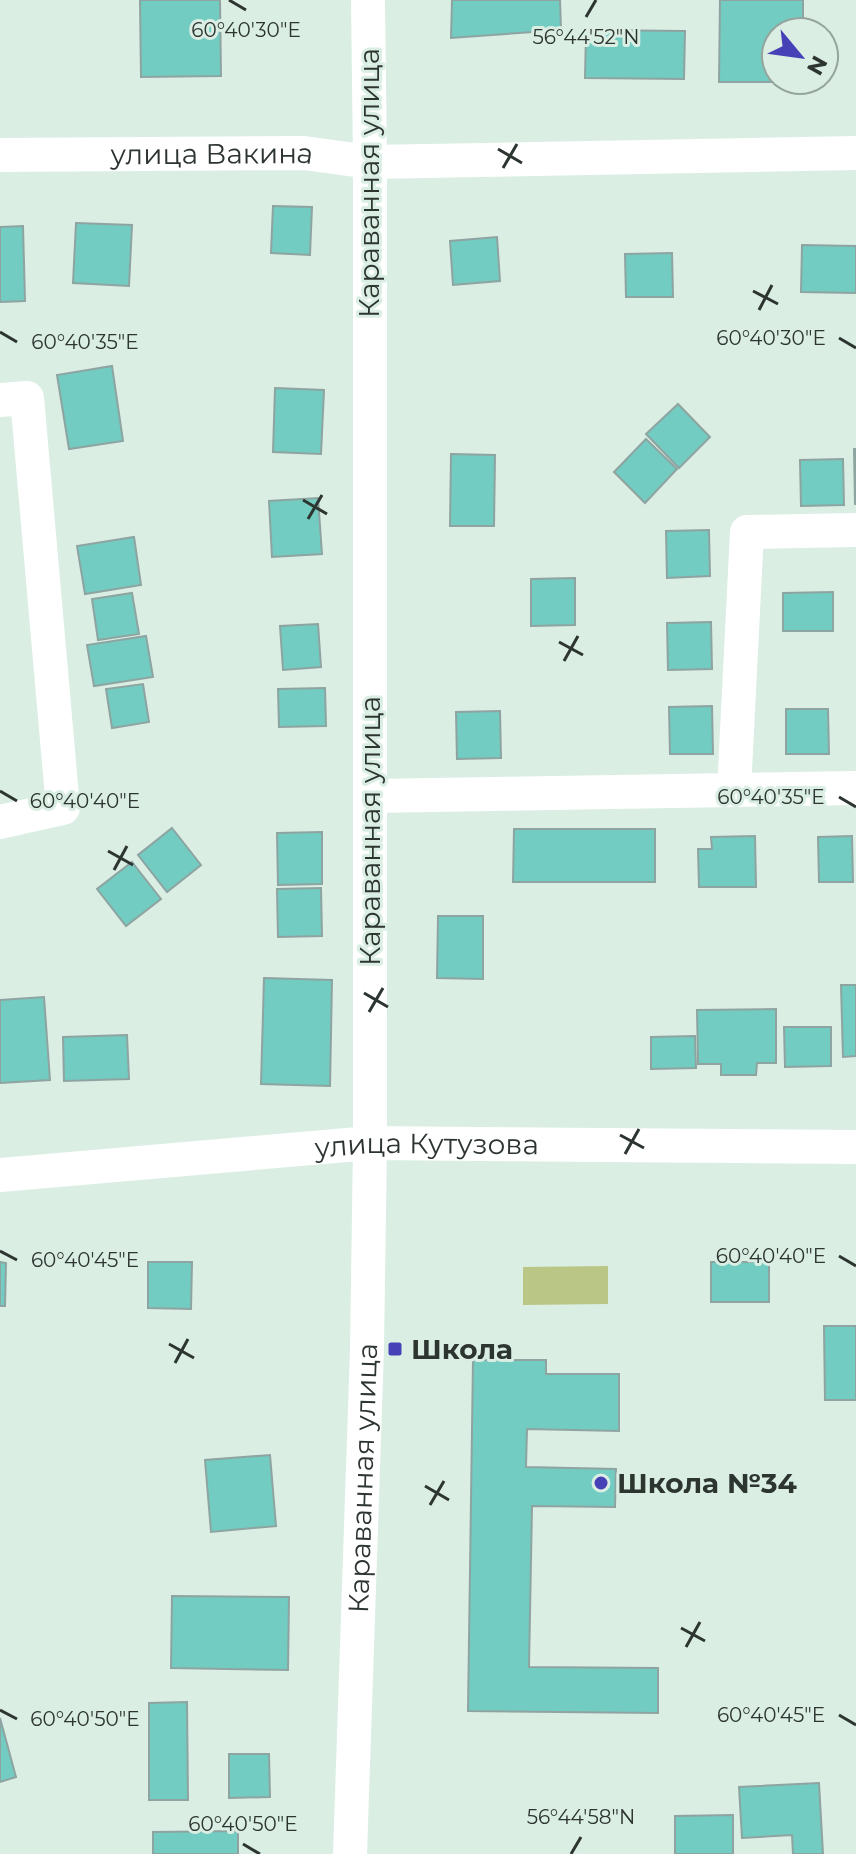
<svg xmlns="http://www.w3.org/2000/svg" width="856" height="1854" viewBox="0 0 856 1854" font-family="Montserrat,sans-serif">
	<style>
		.green { fill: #bac685 }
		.building { fill: #72ccc2; stroke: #8ea4a1; stroke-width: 2 }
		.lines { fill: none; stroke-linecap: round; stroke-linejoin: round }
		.minor { stroke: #fff; stroke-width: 34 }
		.ticks { fill: none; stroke: #2d3531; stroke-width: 3 }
		.poi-dot { fill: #4641b7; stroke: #daeee4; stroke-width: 3 }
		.labels { text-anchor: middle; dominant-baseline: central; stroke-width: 6; stroke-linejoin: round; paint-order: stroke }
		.street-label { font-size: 28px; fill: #2d3531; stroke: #daeee4 }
		.poi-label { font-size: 28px; font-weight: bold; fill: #2d3531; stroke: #daeee4; text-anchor: start }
		.ticks-label { font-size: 20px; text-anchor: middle; fill: #2d3531; stroke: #daeee4; stroke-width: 6; stroke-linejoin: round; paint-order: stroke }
	</style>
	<rect width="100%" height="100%" fill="#daeee4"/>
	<path class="green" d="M608,1266v38l-85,1v-38z"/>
	<g class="building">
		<path d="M140,0h80l1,76 -80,1z"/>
		<path d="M452,0h108l1,30 -110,8z"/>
		<path d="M720,0h83v32h-27v48h26v2h-83z"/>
		<path d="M586,30l99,1 -1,48 -99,-1z"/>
		<path d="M273,206l39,1 -2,48 -39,-2z"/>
		<path d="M76,223l56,2 -3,61 -56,-3z"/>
		<path d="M23,226l2,75 -25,1v-75z"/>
		<path d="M497,237l3,44 -47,4 -3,-44z"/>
		<path d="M802,245l54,1v47l-55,-1z"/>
		<path d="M672,253l1,44h-47l-1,-43z"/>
		<path d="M112,366l11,75 -54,8 -12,-74z"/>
		<path d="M275,388l49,2 -3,64 -48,-2z"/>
		<path d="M678,404l32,33 -31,31 -33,-34z"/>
		<path d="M646,439l31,30 -32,34 -31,-31z"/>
		<path d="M854,449h2v55h-1z"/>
		<path d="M451,454l44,1 -1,71h-44z"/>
		<path d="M843,459l1,46 -43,1 -1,-46z"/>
		<path d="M318,498l4,56 -50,3 -3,-56z"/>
		<path d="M709,530l1,46 -43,2 -1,-47z"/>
		<path d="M134,537l7,48 -56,9 -8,-48z"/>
		<path d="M575,578v47l-44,1v-47z"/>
		<path d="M833,592v39h-50v-38z"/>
		<path d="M132,593l7,41 -41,6 -6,-41z"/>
		<path d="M711,622l1,47 -44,1 -1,-47z"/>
		<path d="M318,624l3,43 -38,3 -3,-44z"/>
		<path d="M146,636l7,41 -59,9 -7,-41z"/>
		<path d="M143,684l6,38 -37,6 -6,-39z"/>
		<path d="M325,688l1,38 -47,1 -1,-38z"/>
		<path d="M712,706l1,48h-43l-1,-47z"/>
		<path d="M786,709h42l1,45h-43z"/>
		<path d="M500,711l1,47 -44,1 -1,-47z"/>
		<path d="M172,828l29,37 -34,27 -29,-37z"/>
		<path d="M514,829h141v53h-142z"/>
		<path d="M322,832v52l-44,1 -1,-52z"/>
		<path d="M755,836l1,51h-57l-1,-38h14l-1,-12z"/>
		<path d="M852,836l1,46h-34l-1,-45z"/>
		<path d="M132,862l29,37 -35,27 -29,-37z"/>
		<path d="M321,888l1,48 -44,1 -1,-48z"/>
		<path d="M438,916h45v63l-46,-1z"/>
		<path d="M264,978l68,2 -2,106 -69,-2z"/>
		<path d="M841,985h15v71l-13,1z"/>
		<path d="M44,997l6,83 -50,3v-83z"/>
		<path d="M776,1009v54h-19l-1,12h-35v-11h-23l-1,-54z"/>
		<path d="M784,1027h47v39l-46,1z"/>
		<path d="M127,1035l2,44 -65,2 -1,-44z"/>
		<path d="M695,1036l1,32 -45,1v-32z"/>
		<path d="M0,1262l6,1 -1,43h-5z"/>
		<path d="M148,1262h44l-1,47 -43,-1z"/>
		<rect x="711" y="1262" width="58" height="40"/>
		<path d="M824,1326h32v74h-31z"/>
		<path d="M473,1360h73v14h73v57l-92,-2 -1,38 90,2 -1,38 -83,-1 -3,161 129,1v45l-190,-2z"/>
		<path d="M270,1455l6,71 -65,6 -6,-72z"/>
		<path d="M172,1596l117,1 -1,73 -117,-2z"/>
		<path d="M187,1702l1,98h-39v-97z"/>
		<path d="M0,1718l16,59 -16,5z"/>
		<path d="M229,1754h40l1,43 -41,1z"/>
		<path d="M819,1783l4,71h-30l-1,-19 -50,3 -3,-51z"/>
		<path d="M733,1815v39h-58v-38z"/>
		<path d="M238,1831v23h-85v-22z"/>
	</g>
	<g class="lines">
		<g class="minor">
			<path id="s1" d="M0,155l304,-2 66,9 486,-9"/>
			<path d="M0,400l27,-2 36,410 -63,14"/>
			<path d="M734,790l13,-258 109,-2"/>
			<path d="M370,796l486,-8"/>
			<path id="s2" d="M0,1175l370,-32 486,4"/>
			<path id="s3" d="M350,1854l17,-505 3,-206v-981l-2,-162"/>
		</g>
	</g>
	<path class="ticks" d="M229,0l17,10M586,17l10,-17M498,149l24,14M503,168l14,-24M753,291l25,13M759,310l13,-25M0,332l17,10M839,338l17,10M303,500l24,14M308,519l14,-24M559,642l24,13M564,661l14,-25M0,791l17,10M839,797l17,10M108,851l25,14M114,870l13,-24M364,993l24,14M369,1012l14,-24M620,1135l24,13M625,1154l14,-25M0,1251l17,9M839,1256l17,10M169,1344l25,14M175,1363l13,-24M425,1486l24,14M430,1505l14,-24M681,1628l24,13M686,1647l14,-25M0,1710l17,9M839,1715l17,10M243,1844l17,10M571,1854l10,-17"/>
	<g class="poi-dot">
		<rect x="387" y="1341" width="16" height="16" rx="4"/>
		<circle cx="601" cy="1483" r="8"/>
	</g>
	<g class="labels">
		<g class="street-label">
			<text stroke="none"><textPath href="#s1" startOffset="212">улица Вакина</textPath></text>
			<text transform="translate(369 183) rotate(-90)">Караванная улица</text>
			<text transform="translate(370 831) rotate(-90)">Караванная улица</text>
			<text stroke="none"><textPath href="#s2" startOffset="428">улица Кутузова</textPath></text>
			<text stroke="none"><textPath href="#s3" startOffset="376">Караванная улица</textPath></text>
		</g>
		<g class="poi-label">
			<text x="411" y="1349">Школа</text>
			<text x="617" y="1483">Школа №34</text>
		</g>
	</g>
	<g class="ticks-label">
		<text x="246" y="37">60°40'30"E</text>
		<text x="586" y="44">56°44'52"N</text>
		<text x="771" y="345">60°40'30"E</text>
		<text x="85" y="349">60°40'35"E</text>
		<text x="771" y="804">60°40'35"E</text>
		<text x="85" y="808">60°40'40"E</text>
		<text x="771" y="1263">60°40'40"E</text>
		<text x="85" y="1267">60°40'45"E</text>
		<text x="771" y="1722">60°40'45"E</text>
		<text x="85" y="1726">60°40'50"E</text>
		<text x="581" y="1824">56°44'58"N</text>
		<text x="243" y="1831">60°40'50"E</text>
	</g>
	<g transform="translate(800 56) rotate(119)"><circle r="38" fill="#daeee4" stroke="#95a49c" stroke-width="2"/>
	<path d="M0-6L14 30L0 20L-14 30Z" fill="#4641b7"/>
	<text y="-12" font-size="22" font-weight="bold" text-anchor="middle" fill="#2d3531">N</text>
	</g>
</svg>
